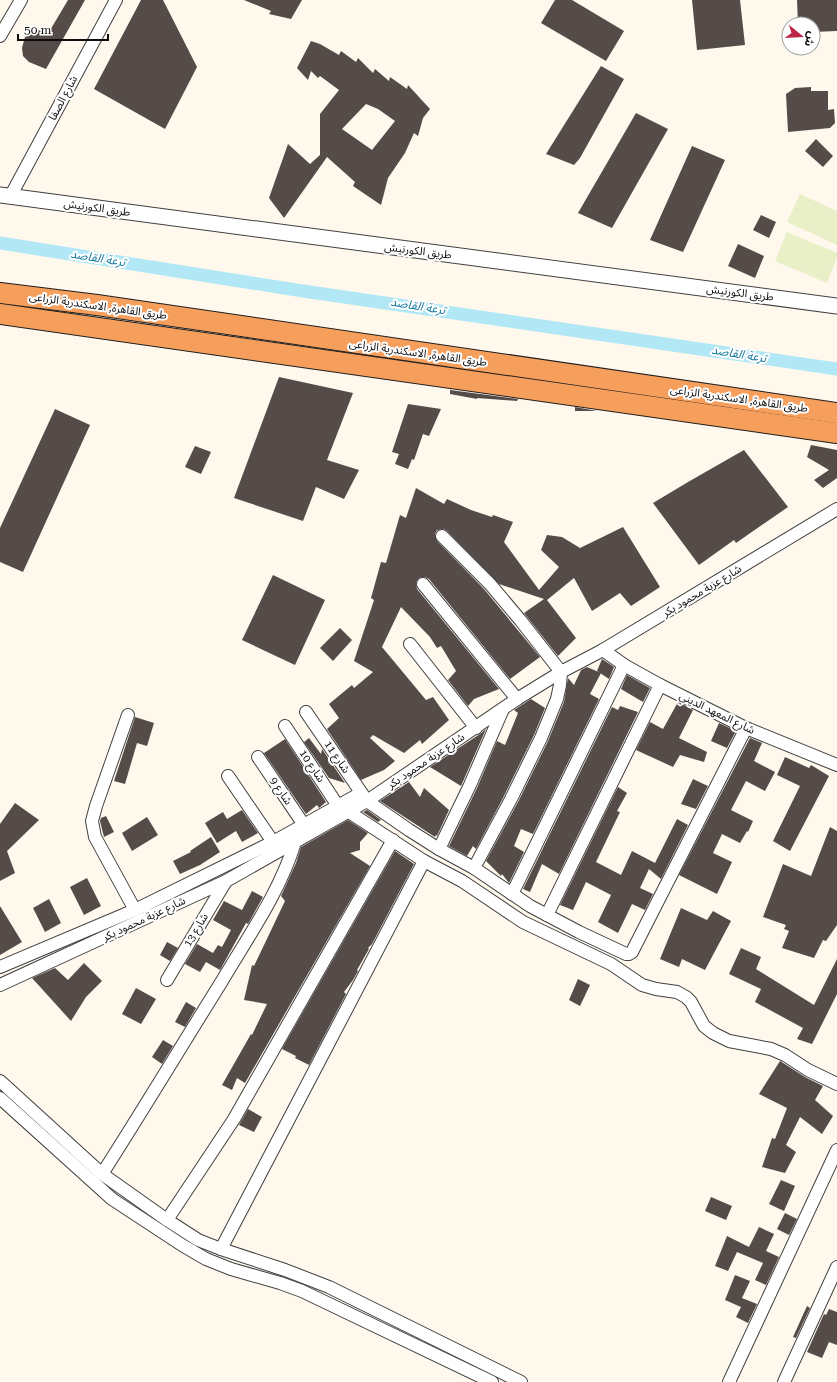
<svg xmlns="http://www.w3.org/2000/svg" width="837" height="1382" viewBox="0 0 837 1382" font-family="'Roboto Serif','Noto Sans Arabic',serif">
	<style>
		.pitch { fill: #e9f0c8 }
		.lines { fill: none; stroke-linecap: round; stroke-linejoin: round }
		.canal { stroke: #b2e8f6; stroke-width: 13 }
		.building { fill: #554c49; fill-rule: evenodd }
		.minor-casing { stroke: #404040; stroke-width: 14 }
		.tertiary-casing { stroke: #404040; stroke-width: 17 }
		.trunk-casing { stroke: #1e1e1e; stroke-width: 22 }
		.minor { stroke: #fff; stroke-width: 12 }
		.tertiary { stroke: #fff; stroke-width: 15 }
		.trunk { stroke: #f69e5c; stroke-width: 20 }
		.labels { text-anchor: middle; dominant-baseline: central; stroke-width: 4; stroke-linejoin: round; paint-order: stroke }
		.street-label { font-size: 11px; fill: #0d0d0d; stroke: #fff }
		.water-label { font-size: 12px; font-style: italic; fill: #167a9e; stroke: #fff }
	</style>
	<rect width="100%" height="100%" fill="#fff8ed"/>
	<g class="pitch">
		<path d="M800,194l37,17v34l-50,-23z"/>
		<path d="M787,232l50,21v5l-10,25 -52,-22z"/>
	</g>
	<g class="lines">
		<path class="canal" d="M0,243l303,48 534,78"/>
	</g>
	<g class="building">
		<path d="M68,0h17l-39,69 -17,-7 -6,-6 -1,-8 3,-11 12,-7 12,2z"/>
		<path d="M141,0h22l34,67 -32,62 -71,-40z"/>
		<path d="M244,0h58l-11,19 -22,-5 2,-3z"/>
		<path d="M555,0h17l52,31 -18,30 -65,-38z"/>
		<path d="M692,0h48l5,45 -48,5z"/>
		<path d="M797,0h40v31l-24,1v-8h-15z"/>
		<path d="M311,41l9,3 19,11 2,-4 15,11 2,-4 15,15 2,-4 14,12 1,-4 17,12 1,-4 22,24 -7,9 -5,18 -4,-3 -9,20 -17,25 -7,27 -28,-19 2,-4 -28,-25 -43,61 -15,-20 19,-54 22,20 10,-9v-41l19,-24 -19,-14 -2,2 -7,-7 -3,9 -11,-12zM366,104l12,5 17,12 -23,29 -30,-21z"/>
		<path d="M601,66l23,13 -44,79 -6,7 -28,-11z"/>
		<path d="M811,87v4h17v19l6,-1 1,14 -5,5 -42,4 -2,-38 9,-6z"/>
		<path d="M636,113l32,16 -56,99 -34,-15z"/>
		<path d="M816,139l17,17 -10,11 -18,-16z"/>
		<path d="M692,146l33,14 -42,92 -33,-12z"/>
		<path d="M761,215l15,7 -7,16 -16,-8z"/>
		<path d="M738,244l26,12 -9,22 -27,-12z"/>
		<path d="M279,377l74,16 -26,67 32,10 -15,29 -28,-12 -13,34 -69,-23z"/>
		<path d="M450,390l68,9 -1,2 -40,-3v1l-27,-5z"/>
		<path d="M408,404l33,5 -12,27 -6,-2 -9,26 -2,-1 -4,10 -13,-5 4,-10 -7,-2z"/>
		<path d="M575,407l22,4h-22z"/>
		<path d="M55,409l35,16 -67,147 -23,-10v-34z"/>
		<path d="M811,445l26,5v28l-14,10 -9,-8 15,-10 -22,-13z"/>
		<path d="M195,446l16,6 -10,22 -16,-7z"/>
		<path d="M744,450l44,57 -52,36 -2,-3 -35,25 -46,-62 35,-21z"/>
		<path d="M416,488l28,16 3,-5 24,11 21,7 1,-2 20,7 -9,20 35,48 20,-23 -18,-17 6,-15 15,2 18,11 43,-21 37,60 -29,19 -11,-13 -28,18 -18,-33 -27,22 29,38 -18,18 -34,-43 20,-14 -45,-15 -52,-53 -3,-2 -7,1 -2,4 2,7 47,48 56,68 -30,22 -81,-100 -4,-2 -6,1 -3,4 1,7 82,100 -25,10 -6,7 -20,-26 8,-9 -15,-25 -4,2 -7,-11 -29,-30 -19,40 44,53 7,-3 16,23 -27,24 -2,-4 -16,13 -31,-18 -3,3 25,23 -11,9 -23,10 -34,-51 12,-11 -10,-14 23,-19 2,3 19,-16 -19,-11 20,-61 -3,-2 10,-36 5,1 14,-48 6,3z"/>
		<path d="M273,575l52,25 -30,65 -53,-25z"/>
		<path d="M340,628l12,12 -19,21 -13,-13z"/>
		<path d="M602,659l12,8 -5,12 -12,-8z"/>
		<path d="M587,667l14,6 -11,21 9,5 -66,135 -12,-5 -7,17 10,6 -15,31 -7,-9 -1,2 -15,-15 32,-59 30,-61 16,-39 4,-24 6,7 7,-15z"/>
		<path d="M627,675l23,13 -7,14 -22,-13z"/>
		<path d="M531,699l14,9 -11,27 -30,61 -28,53 -3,-3 -6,10 -18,-10 28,-58 20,-47 8,4 13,-32 -4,-3z"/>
		<path d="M678,702l15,8 -14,28 28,14 -3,10 -24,-7 -7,12 -37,-17 14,-28 13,7z"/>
		<path d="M620,706l18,6 -79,162 -17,-10 -12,28 -7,-3 89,-182 6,3z"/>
		<path d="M135,717l19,6 -7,23 -10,-3 -12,41 -11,-3z"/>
		<path d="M719,723l17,8 -9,17 -16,-7z"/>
		<path d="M486,729l-25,57 -31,-19 50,-33z"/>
		<path d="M309,738l12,16 1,-5 23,34 -16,-5 -25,-36z"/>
		<path d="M750,738l12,5 -8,18 21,11 -10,19 -19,-10 -15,29 22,11 -5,11 -1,-1 -7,12 -18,-9 -9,19 19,9 -15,32 -38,-19z"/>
		<path d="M285,739l41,63 -7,6 -2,-3 -11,9 -42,-61z"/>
		<path d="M785,757l24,11 2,-3 18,11 -39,75 -17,-10 27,-55 -23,-11z"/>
		<path d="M693,779l15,7 -12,23 -15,-5z"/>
		<path d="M409,782l11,15 4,-9 25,22 -12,26 -1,-1 -1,2 -55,-36z"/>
		<path d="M618,787l9,6 -10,18 3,1 -24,50 25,13 11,-24 23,12 22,-44 11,6 -27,54 -12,-10 -9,19 13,6 -8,16 -13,-6 -14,29 -20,-11 13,-27 -25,-13 -13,28 -13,-5z"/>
		<path d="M15,803l24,17 -32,31 8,22 -15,8v-57z"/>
		<path d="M242,810l16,23 -16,9 -6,-11 -19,12 -12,-20 18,-11 4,7z"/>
		<path d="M367,810l14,10 -3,2 -15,-10z"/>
		<path d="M106,816l8,16 -10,5 -4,-16 1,-3z"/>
		<path d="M147,817l11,18 -26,16 -10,-18z"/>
		<path d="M348,820l20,13 -8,9v8l-10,3 20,13 -125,217 -8,-5 -5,12 -10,-5 29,-51 1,1 15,-31 -23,-4 8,-35 2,1 31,-65 -4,-5 15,-33 5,-16z"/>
		<path d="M830,827l7,4v94l-11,16 -3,-1 -9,18 -32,-10 7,-17 -5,-2 2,-4 -23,-8 20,-53 28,12z"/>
		<path d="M211,837l9,15 -20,13 -20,9 -7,-13 18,-9 -1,-1z"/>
		<path d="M395,851l19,13 -42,80 -4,4 1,1 -12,21 1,1 -5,9 -9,12 2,2 -37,71 -14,-7 1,-2 -14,-7z"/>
		<path d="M87,878l14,28 -17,9 -14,-28z"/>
		<path d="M252,891l11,6 -15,27 -2,-1 -26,47 -14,-8 -6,10 -15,-8 12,-20 16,9 5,-8 4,2 9,-17 -18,-10 11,-19 18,9z"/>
		<path d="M49,899l12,24 -16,9 -12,-24z"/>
		<path d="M0,906l22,36 -22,13z"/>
		<path d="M681,908l26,12 6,-9 18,10 -26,49 -23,-11 -3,8 -19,-8z"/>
		<path d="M167,942l11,6 -8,13 -10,-6z"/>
		<path d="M741,948l20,9 -5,12 58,36 23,-46v35l-25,50 -15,-5 6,-11 -48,-26 6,-13 -32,-15z"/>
		<path d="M84,963l18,18 -16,16 -15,24 -39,-43 23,-10 13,12z"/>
		<path d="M578,979l12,6 -10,21 -11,-6z"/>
		<path d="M136,988l20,11 -15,25 -19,-10z"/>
		<path d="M186,1002l10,6 -11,19 -10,-5z"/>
		<path d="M163,1040l10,6 -11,18 -10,-7z"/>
		<path d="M780,1061l25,16 18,9 -8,14 18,16 -11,18 -22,-17 -14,28 10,7 -11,21 -23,-6 10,-29 3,1 12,-31 -28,-14z"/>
		<path d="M248,1109l14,8 -8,15 -15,-7z"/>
		<path d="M781,1180l14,6 -11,25 -15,-7z"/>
		<path d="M711,1197l21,9 -6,14 -21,-9z"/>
		<path d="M785,1213l12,6 -8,16 -12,-6z"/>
		<path d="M759,1227l15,7 -8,17 13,6 -13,28 -11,-5 8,-17 -26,-11 -9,19 -13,-5 12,-30 22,11z"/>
		<path d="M735,1275l15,6 -8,17 15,6 -9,19 -12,-6 5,-10 -16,-7z"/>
		<path d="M807,1306l3,2 -14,30 -3,-1z"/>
		<path d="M829,1309l8,3v33l-8,-3 -7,16 -15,-6 17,-38 2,1z"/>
	</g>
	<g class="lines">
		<g class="minor-casing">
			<g id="minor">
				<path d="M0,36l21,-36"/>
				<path d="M10,197l106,-197"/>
				<path d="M442,536l48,48 31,37 40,51 -1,13 -3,14 -16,39 -30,61 -37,69"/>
				<path d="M423,584l94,115"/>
				<path d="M410,644l66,84"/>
				<path d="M603,650l21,15 36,20 86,43 91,37"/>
				<path d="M306,712l61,89 42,29 30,19 35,19 56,38 49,26 47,22h3l3,-2 114,-224"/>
				<path d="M128,715l-32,91 -4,15 3,16 40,73"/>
				<path d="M285,726l53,80"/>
				<path d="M258,757l46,68"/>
				<path d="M228,776l45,66"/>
				<path d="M349,812l75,49 38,20 61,41 88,42 31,21 14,4 21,3 9,5 5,5 13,24 9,7 16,8 42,8 14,6 23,15 29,14"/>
				<path d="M439,849l31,-64 33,-76"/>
				<path d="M512,894l112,-229"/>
				<path d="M547,915l113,-230"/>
				<path d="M0,967l135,-57 138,-68 88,-49"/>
				<path d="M167,980l59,-99"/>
				<path d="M0,985l226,-104 141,-80 150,-102 44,-27 42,-22 234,-141"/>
				<path d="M0,1081l102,93 65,46 31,20 23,9 64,21 44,17 192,95"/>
				<path d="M0,1098l112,101 70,46 24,14 25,10 49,14 22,8 190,91"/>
				<path d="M102,1174c41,-64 80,-129 120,-193 26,-44 59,-91 73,-139"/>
				<path d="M167,1220l67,-101 159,-279"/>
				<path d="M221,1249c68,-129 135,-259 203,-388"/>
				<path d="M729,1382l108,-232"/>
				<path d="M784,1382l53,-115"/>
			</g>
		</g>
		<g class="tertiary-casing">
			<path id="tertiary" d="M0,195l837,111"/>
		</g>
		<g class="trunk-casing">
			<g id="trunk">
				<path d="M0,293l97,12 740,108"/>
				<path d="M0,314l837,119"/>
			</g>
		</g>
		<use href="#minor" class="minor"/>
		<use href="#tertiary" class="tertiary"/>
		<use href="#trunk" class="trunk"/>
	</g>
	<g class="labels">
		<g class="street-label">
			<text transform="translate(63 98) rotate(-62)">شارع الصفا</text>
			<text transform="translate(97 208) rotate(8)">طريق الكورنيش</text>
			<text transform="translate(418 251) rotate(7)">طريق الكورنيش</text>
			<text transform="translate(740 293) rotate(7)">طريق الكورنيش</text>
			<text transform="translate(98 306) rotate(8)">طريق القاهرة, الاسكندرية الزراعى</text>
			<text transform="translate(418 353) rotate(8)">طريق القاهرة, الاسكندرية الزراعى</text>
			<text transform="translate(739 399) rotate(8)">طريق القاهرة, الاسكندرية الزراعى</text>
			<text transform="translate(702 591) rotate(-31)">شارع عزبة محمود بكر</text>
			<text transform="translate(717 713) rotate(26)">شارع المعهد الديني</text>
			<text transform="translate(337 757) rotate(56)">شارع 11</text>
			<text transform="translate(426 761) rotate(-34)">شارع عزبة محمود بكر</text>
			<text transform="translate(312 766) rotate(56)">شارع 10</text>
			<text transform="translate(281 791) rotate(56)">شارع 9</text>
			<text transform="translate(144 919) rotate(-25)">شارع عزبة محمود بكر</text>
			<text transform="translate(196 930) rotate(-59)">شارع 13</text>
		</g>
		<g class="water-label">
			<text transform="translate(98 258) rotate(9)">ترعة القاصد</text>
			<text transform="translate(418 306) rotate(9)">ترعة القاصد</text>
			<text transform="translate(739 354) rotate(9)">ترعة القاصد</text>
		</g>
	</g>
	<g transform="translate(801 36) rotate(108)"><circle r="19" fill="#ffffff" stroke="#9e9e9e"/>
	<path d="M0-3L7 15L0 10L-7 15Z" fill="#bc2547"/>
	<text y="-6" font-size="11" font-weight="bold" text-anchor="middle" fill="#0d0d0d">ش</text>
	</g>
	<path d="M18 34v6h90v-6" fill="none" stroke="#0d0d0d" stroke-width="2"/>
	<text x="24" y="34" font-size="12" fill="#0d0d0d" stroke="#ffffff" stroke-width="3" paint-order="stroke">50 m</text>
</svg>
